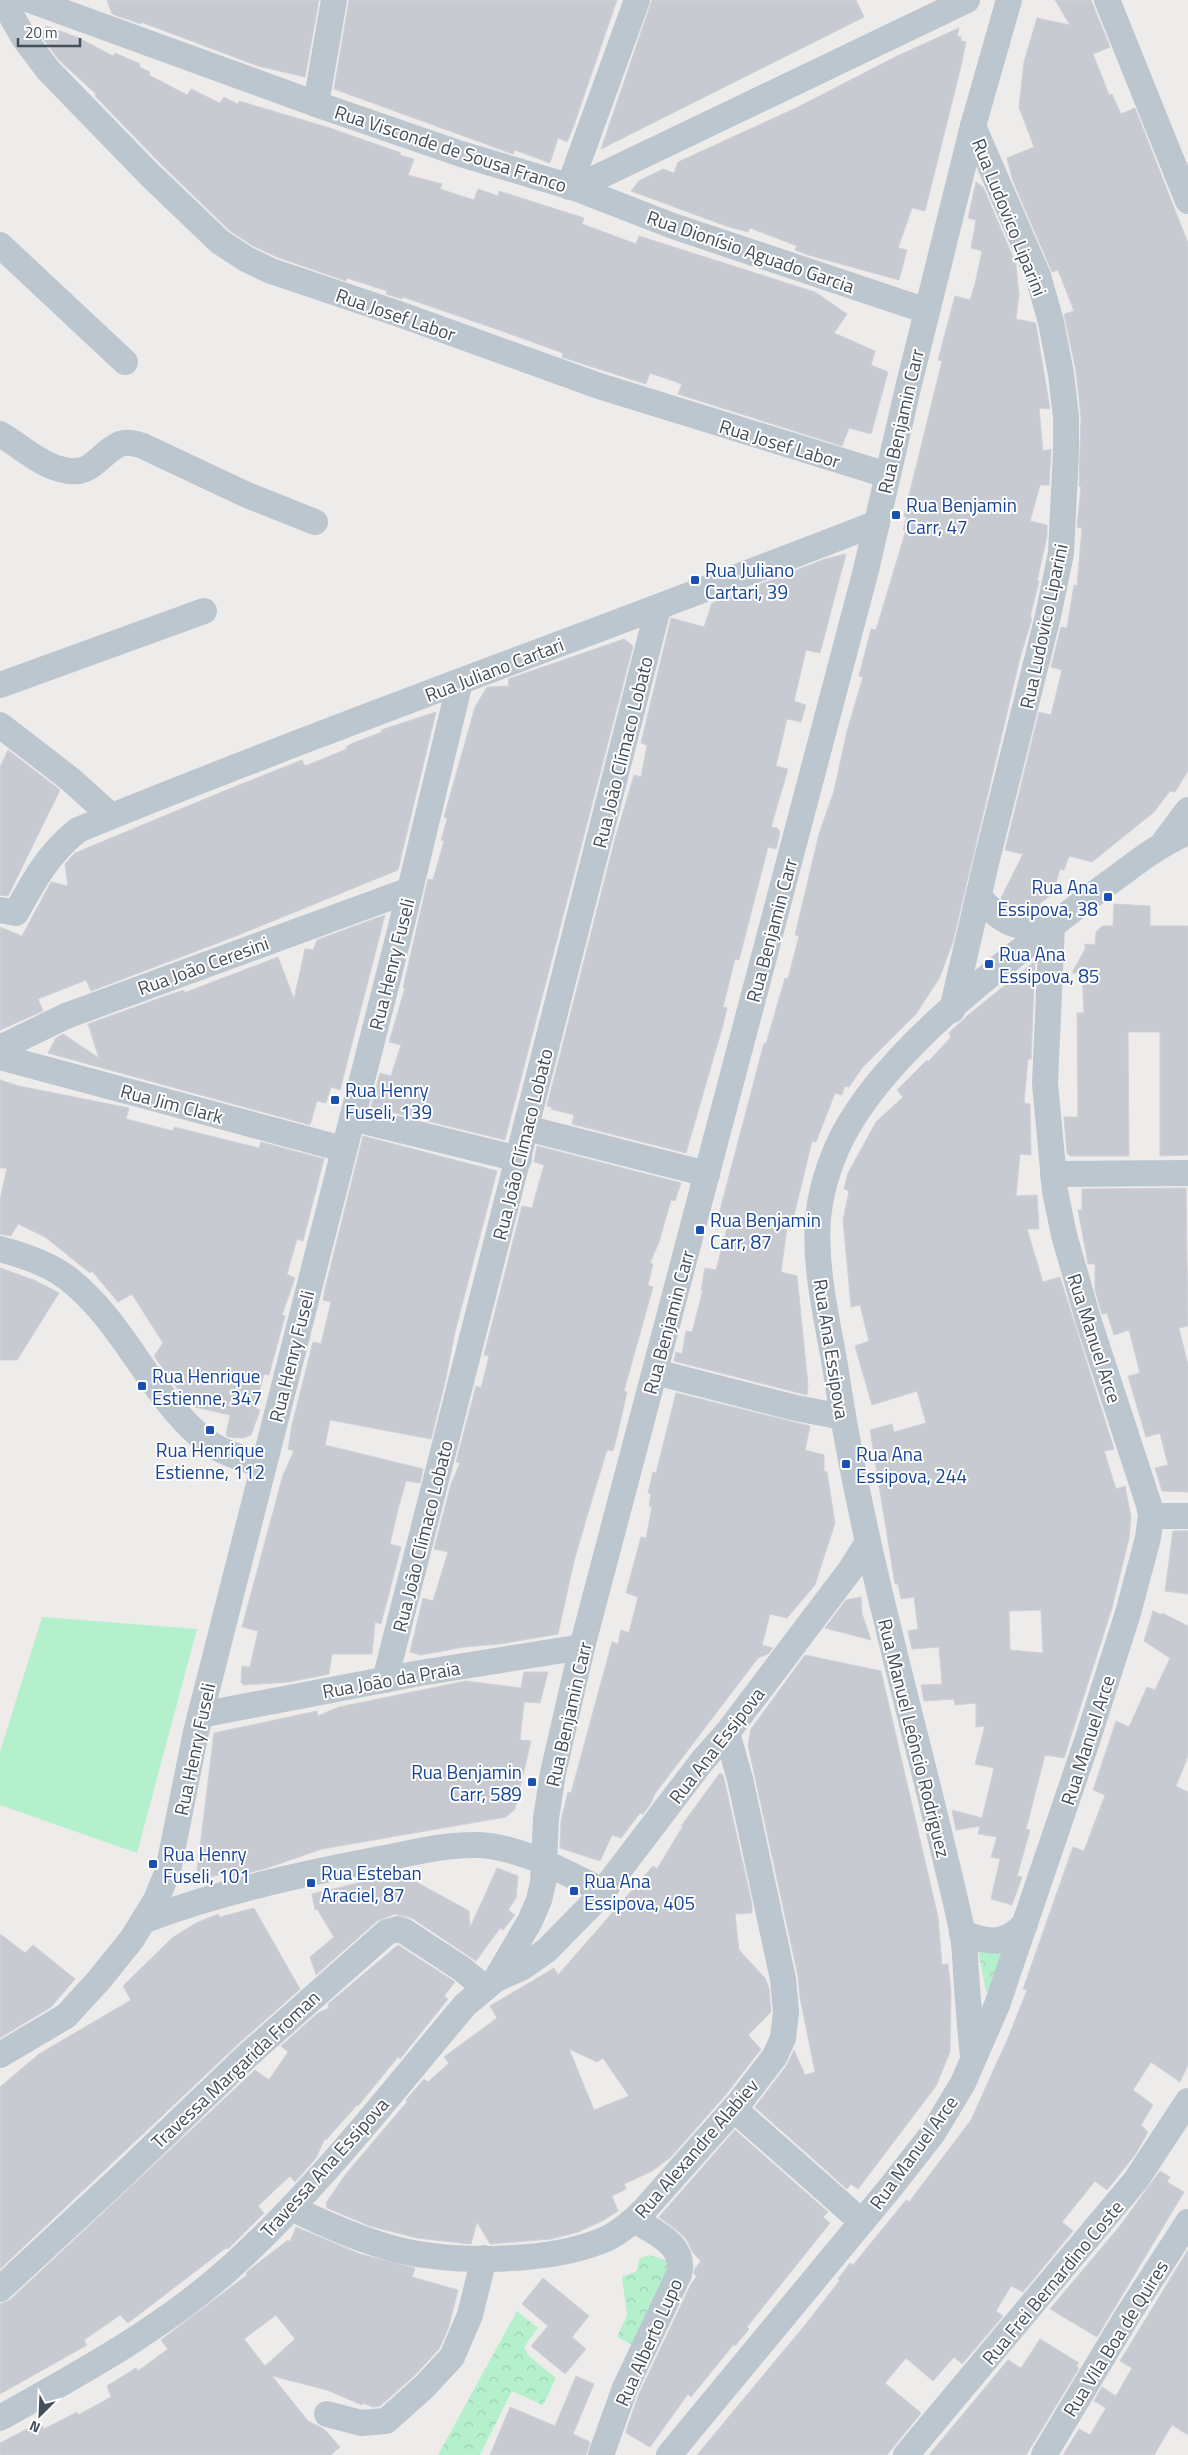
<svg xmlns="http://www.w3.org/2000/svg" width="1188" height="2455" viewBox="0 0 1188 2455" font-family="'Titillium Web',sans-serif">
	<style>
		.green { fill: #b5f0cd }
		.park { fill: url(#park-crowns) }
		.building { fill: #c8cad1; stroke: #cfd1d8; fill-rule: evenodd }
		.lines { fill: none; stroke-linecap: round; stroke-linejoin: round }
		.minor { stroke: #bbc6cf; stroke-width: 26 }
		.transit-dot { fill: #1a4fb4; stroke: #fff; stroke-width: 2 }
		.labels { text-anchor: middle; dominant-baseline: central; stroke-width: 4; stroke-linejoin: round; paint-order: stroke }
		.street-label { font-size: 19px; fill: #434e59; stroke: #fff }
		.transit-label { font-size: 19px; fill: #164399; stroke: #fff; text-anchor: start }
	</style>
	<defs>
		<pattern id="park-crowns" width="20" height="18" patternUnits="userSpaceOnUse" patternTransform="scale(1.25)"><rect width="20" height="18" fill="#b5f0cd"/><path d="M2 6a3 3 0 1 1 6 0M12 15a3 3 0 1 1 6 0" fill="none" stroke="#9dcfb2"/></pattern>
	</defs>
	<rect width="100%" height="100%" fill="#eeebeb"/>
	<path class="green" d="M42,1617l155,12 -60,224 -137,-48v-53z"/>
	<g class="park">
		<path d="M976,1941l39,1 -21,56 -8,-7z"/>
		<path d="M649,2255l27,8 -37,85 -22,-11 10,-22 -5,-38 15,-6 2,-12z"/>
		<path d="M517,2311l21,17 -14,19 5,9 27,22 -13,27 -31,-14 -32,64h-42z"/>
	</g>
	<g class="building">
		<path d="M107,0h212l-14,77 -47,-11 -117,-44v2l-29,-10z"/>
		<path d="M349,0h268l-44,128 -6,14 -9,-4 -8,25 -35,-13 -2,4 -179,-65z"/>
		<path d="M652,0h204l8,17 -263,132z"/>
		<path d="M1055,0h36l19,47 -17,7 16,41 3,-1 9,20 14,-6 53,135v528l-13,21 -5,-1 -16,21 -62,50 -23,-6 -5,14 -4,-1 -7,24 -23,19 -14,-3 -15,-11 22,-44 -18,-4 34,-138 12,3 11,-45 -11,-3 10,-40 6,1 7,-43 3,1 5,-58 -5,-1 4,-40 -2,-1 2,-69 -5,-46 -12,-57 10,-3 -16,-41 -6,2 -39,-91 -6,-23 27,-11 -15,-40 5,-45 13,-44 33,7z"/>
		<path d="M46,26l33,12 34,18 2,-3 25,11 -1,3 11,5 -1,3 38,20 4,-6 29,14 4,-6 14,7 1,-3 91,27 71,25 -1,2 14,4 -6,16 34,9 -2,5 34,11 4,-11 20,7 1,-5 85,27 -2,6 54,20 3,-8 176,56 32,22 -13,19 41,18 -4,14 17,7 -17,62 -22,-6 -7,18 -164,-52 4,-10 -32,-11 -4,11 -63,-20 -21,-7 1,-4 -64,-23 -96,-33 -1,2 -16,-5 1,-3 -40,-13 -1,3 -69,-24 -24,-11 -24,-16 -69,-67 -65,-67 1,-2 -37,-34 -18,-24z"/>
		<path d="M959,28l-2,8 4,1v4l5,1 -5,24 -36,145 -13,-3 -14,40 9,2 -8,30 -91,-25 -13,-5 2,-4 -47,-18 -2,4 -22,-6 -95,-35 8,-10 24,-12 11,4 4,-11 120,-55 99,-51z"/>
		<path d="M976,182l7,5 33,77 3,31 -3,24 20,4v2l14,84 -11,-1 4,43 8,-2v3l-2,33h-9l-10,36 17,4v11l-10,45h2l-9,36 2,1 -12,40 -67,283 -13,36 -24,37 -54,54 -13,19 -4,-1 -3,9 -7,-2 -19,49 -4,-1 -21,87 -4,-1 -6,45 16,4 11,109 -1,10 -133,-34 2,-9 6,2 4,-23 6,1 11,-42h-2l4,-22 11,2 11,-42 -11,-3 3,-11 45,-171 2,1 19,-66 3,1 11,-43 -4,-1 24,-101 15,-43 13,-60 16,-54 -4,-1 12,-47 5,1 30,-100h-3l4,-13 -3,-1 38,-155 -4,-1 17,-64 15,4 5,-16 7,-33 -11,-3 5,-28 -8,-2z"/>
		<path d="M846,554l-26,99 -14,-3 -12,51 12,4 -5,17 -14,-3 -11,47 12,3 -17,58 6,1 3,4 -4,17 -8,-2 -29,113 -4,-1 -12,48 4,1 -4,17 -37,128 -114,-29 2,-9 -23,-6 1,-2 -5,-1 68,-267 19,-64 7,2 6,-32 -6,-2 30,-125 33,9 8,-24 113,-44z"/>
		<path d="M624,639l9,7 -128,494 -134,-33 9,-34 11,3 10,-31 -12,-3 16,-54h-2l25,-109 5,1 11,-39 -3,-1 5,-17 1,-5 -3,-1 31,-110 12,-20 22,-1 -1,-7z"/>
		<path d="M436,712l-38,158 -162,66 -145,55 -5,-11 -48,19 5,12 -43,19v-103l22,9 29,-54 17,4 -3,-22 10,-11 154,-64 73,-29 3,6 42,-17 -1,-2 7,-4 29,-11 -1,-2z"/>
		<path d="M8,750l52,40 -52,106 -8,-1v-128z"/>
		<path d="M1114,904l36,2v20h38v229l-28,1v-124h-32l1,124h-59l-3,-3 -3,-36h14l-1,-104h7l-2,-40h-10l13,-24v-5l10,1 1,-13 6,-6h11z"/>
		<path d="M385,915l-45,175 -9,-3 -5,16 -9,-2 -7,24 -262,-72 8,-15 7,-4 36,24 -11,-34 75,-27 21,-7v3l94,-36 16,42 11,-50 8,1 4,-10z"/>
		<path d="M1035,961l-4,98h-3l-4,44 6,1 1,51 -11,-1 -4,42 21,-1 2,34h-12l16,53 17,-5 54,172 -10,2 12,38 9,-3 6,31 -2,21 -17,70 -48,150 -19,-3 -19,74 4,1 -13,46 5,1 -10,28 -21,-6 9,-40 -9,-2 6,-20 -19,-3 2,-8 -24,4 -4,-20 30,8 12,-50 -19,-4 10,-38 -9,1v-24l-21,2 -1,-6 -30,2 -3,-16 21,-1 -3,-37 -27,2 -4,-18 10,-2 -4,-32 -13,2 -3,-15h-3l-25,-154 22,-6 2,8 32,-9 -9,-32 -45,14 -17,-59 14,-5 -9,-36 -9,2 -8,-87 6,-29 -5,-2 4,-16 28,-51 27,-25 -6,-7 30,-30 1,2 23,-25 -2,-4 18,-17zM1041,1610l2,43 -33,-3 -1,-39z"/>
		<path d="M0,1080l19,6 110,22 -3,11 47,12 1,-4 85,21 2,-6 63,17 -21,82 -6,-2 -10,35 8,4 -13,37 3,1 -16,59 -5,-1 -9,34 5,2 -9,25 -8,3 -14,-1 -3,-2 4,-20 -35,-8 -7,-4 -34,-47 9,-13 -31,-49 -14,8 -26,-31 -2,2 -45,-36 -27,-13 -7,12 -11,-2v-34l7,-32h-7z"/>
		<path d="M363,1136l134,35 -42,161 -9,46 -15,61 -101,-19 -5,25 98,24 -3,14 -14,-2 -8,28 -8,35 11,3 -20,77 -6,-2 -3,32h-40l-3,20 -40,8 -46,3v-2h-2l1,-17 8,1 8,-36 -16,-4 41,-152 11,-24 -6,-2 4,-24 21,-83 8,2 10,-42 -8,-2 2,-11z"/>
		<path d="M537,1146l144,37 -6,18 -4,-1 -12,42 -9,21 3,1 -5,21 5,2 -29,104 3,1 -10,44 -4,15 -6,-1 -14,46 -19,65 -16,73 -58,10 -36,3 -43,8 -11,-3 13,-54 10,3 15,-49 -14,-3 17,-65 9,-21 -4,-1 20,-76 5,2 8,-32 -5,-1 38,-149 10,2 12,-43 -10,-3z"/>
		<path d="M1186,1188l2,138 -9,2 9,37v127l-26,-1 -7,-23 13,-3 -8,-32 -14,4 -18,-61 12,-3 -11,-43 -15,5 -7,-22 -5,1 -7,-24v-26h-7l-10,-54h4v-21z"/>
		<path d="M0,1268l34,12 25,13 -42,67h-17z"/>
		<path d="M676,1393l134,33 -5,24 19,5v16l3,1 8,51 -20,62 -28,33 -17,-4 -8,31 11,3 -5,6 -10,4 -104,137 -3,8 -8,11 -3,-1 -19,25 -9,-3 -12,26 -40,-13 1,-27 7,-29 3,1 41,-151 6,2 3,-14 8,3 9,-36 -12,-4 15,-56 5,1 6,-31 -3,-1 2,-12 -3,-1 5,-21 3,1z"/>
		<path d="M1173,1531h15v63l-23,-3z"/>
		<path d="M861,1597l1,17 9,26 -46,-12 21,-28z"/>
		<path d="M1153,1611l9,4v-2l26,13v130l-12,30 12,6v273l-8,17 -29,-20 -18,28 20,15 -12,20 7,7 -13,23 -28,35 -12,-9 -33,41 11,9 -50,61 -12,-6 -15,25 7,5 -41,48 -8,-7 -21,24 -27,-23 -21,25 36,30 -34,42h-190l108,-130 35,-45 -2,-1 12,-16 3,2 53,-65 3,2 62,-82 37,-82 19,-48 -4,-1 50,-142 11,4 21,-56 -12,-5 23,-69 13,6 18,-40 8,3 15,-32 -26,-17z"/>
		<path d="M805,1655l76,16 57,246 4,48 6,-1 3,28 -1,60 -14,34 -78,103 -7,-5 -4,5 -92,-82 32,-42 7,-15 11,25 10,-3 -15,-74 -2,-22 -50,-231 3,-16z"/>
		<path d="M524,1672h24l-8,31 -16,-1 -4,38 11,1 -16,68 -9,8 -184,32 -55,19 -36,9v-4l-35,6 18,-146 103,-22 1,5 21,-9 127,-26 55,7z"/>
		<path d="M720,1773l3,2 2,8 27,121v9l-17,1 4,36 26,28 4,10 2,24 -23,23 13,14 -34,44 -56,64 -19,14 -28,13 2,5 -14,7 6,15 -16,10 -24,11 -27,7 -61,5 -13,-22 -6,22 -54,-6 -47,-12 -43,-18 -1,-5 19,-28 62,-73 -1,-2 18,-21 4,3 21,-19 -5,-6 53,-39 -7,-12 64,-38 4,7 95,-109 4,3 26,-43h-2zM569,2049l28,13 6,-4 26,38 -35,14z"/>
		<path d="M497,1868l21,8 -2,22 -8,12 7,5 -12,15 -3,-2 -24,33 -64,-43 -17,-4 -18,7 -61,54 -6,-18 24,-20 -17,-28 -2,1 -3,-16 88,-21 69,38 1,17z"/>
		<path d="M254,1908l46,81 -63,56 -237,224v-182l39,-33 92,-54 -8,-14 49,-48 24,-15 22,-9 2,3z"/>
		<path d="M0,1934l25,19 8,-8 42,34 -24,28 -51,31z"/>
		<path d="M398,1945l57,37 -11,14 4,3 -48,60 -2,-2 -40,49 -1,-1 -31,35 -1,-2 -9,20 -21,24 -5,-6 -32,30 6,7 -36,36 -2,-1 -98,75 -8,-8 -36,25 3,5 -87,49v-90l10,-4 245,-230 14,10 19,-28 -7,-6 37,-33 11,-5 -1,-4z"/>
		<path d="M735,2130l93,82 -5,5 7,6 -83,104 2,2 -14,17 -1,-2 -43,53 -3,-3 -38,53 -24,-14 2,-8 11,-31 52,-110 6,-8 -3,-2v-4l7,-9 -8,-8 -6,-13 -9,-9 -19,-14z"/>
		<path d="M1160,2171l10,6 -3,5 17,10 -87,145 -47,-28 69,-82z"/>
		<path d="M296,2227l64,27 55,14 -3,9 46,13 -10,39 -9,20 -25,27 -34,30 -7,1 -10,-4 -1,2 -35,-15 -55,-14 36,45 16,8 16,18 -9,8h-331v-12l40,-21 4,7 33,-17 1,3 33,-18 -4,-11 29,-18 2,3 30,-22 -7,-9 86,-65 -1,-2 7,-6 35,-27 2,2zM276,2315l19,24 -30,27 -21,-27z"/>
		<path d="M1188,2250v185l-16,-10 -18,30h-91l16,-26 11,6 16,-27 -12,-7 8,-14 14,9 16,-28 -12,-7z"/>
		<path d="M543,2278l46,38 -17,21 14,12 -21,25 -34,-28 17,-20 -26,-22z"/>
		<path d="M1040,2339l39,24 -3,3 3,2 -53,87h-97l79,-95 13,8z"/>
		<path d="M576,2376l18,8 -21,50 17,8 -4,13h-96l20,-48 45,19z"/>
	</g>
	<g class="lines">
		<g class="minor">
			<path d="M6,0l2,10 16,28 24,32 101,104 71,68 26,17 25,12 128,43 200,72 288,89"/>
			<path d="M30,0l286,104 145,50 114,34 392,-188"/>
			<path d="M1107,0l81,201"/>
			<path d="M316,104l18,-104"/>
			<path d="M569,187l68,-187"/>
			<path d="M575,188l98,38 254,85"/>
			<path d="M0,245l125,117"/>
			<path d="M0,434c19,11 38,29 60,35 33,10 38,-16 60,-25 8,-3 16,0 23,2l104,49 68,27"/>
			<path d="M0,685l204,-74"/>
			<path d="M0,725l70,54 41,37"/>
			<path d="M1164,842l24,-32"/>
			<path d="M0,910l16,3c18,-33 32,-59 62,-83 264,-108 533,-203 799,-307"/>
			<path d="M952,1010l35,-151 61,-243 13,-63 5,-101v-35l-5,-43 -10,-52 -13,-46 -65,-150"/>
			<path d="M0,1048l66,-32 344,-126"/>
			<path d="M0,1057l343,92"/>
			<path d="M352,1118l167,41"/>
			<path d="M526,1128l181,46"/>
			<path d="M1053,1174l135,-1"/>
			<path d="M0,1249c23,6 47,14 66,28 57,43 82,115 135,160 17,15 41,21 62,28"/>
			<path d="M655,1372l141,36 47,9"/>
			<path d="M1151,1516h37"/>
			<path d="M385,1680l273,-1072"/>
			<path d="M200,1715l220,-42 162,-26"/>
			<path d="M145,1920c75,-28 156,-46 235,-61 32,-6 66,-15 98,-14 44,2 86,27 125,46"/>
			<path d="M962,1933c27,10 42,13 63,-9"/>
			<path d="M496,1979l27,-12 24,-17 50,-51 106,-139 24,-27 124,-164 17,-27"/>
			<path d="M0,2055l66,-39 33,-36 33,-41 24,-39 12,-29 28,-139 207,-813 57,-237"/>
			<path d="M973,2057c-3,-28 -5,-56 -7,-85 -1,-14 -1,-28 -4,-42 -41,-186 -98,-369 -126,-558 -8,-50 -22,-102 -18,-154 2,-22 9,-47 18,-68 31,-73 118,-147 180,-196 33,-26 66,-52 101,-77 23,-17 45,-34 71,-45"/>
			<path d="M734,2109l128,113"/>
			<path d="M292,2208c32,16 64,30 99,40 57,16 155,15 210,-7 16,-6 31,-19 43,-31l95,-107 36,-47 8,-18 3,-26 -3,-33 -43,-200 -13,-46"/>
			<path d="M0,2289l123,-114 124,-119 140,-124 11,-3 6,2 58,38 23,19"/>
			<path d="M327,2414l34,9 25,-2 38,-34 28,-30 18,-42 14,-57"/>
			<path d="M0,2418c80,-45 162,-89 231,-151 86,-78 159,-173 234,-262l31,-26 34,-58 9,-21 4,-17 3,-65 7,-45 29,-126 284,-1077 42,-182 65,-262 36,-126"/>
			<path d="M601,2455l24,-67 54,-114c7,-29 -23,-41 -45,-54"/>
			<path d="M669,2455l221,-267 43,-55 30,-50 34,-78 90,-264 41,-128 20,-75 3,-22 -2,-11 -61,-186 -24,-84 -9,-44 -10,-108 7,-158c-35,5 -51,-1 -73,-29"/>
			<path d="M906,2455l230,-275 52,-79"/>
			<path d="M1044,2455l82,-137 62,-96"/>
		</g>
	</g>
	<g class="transit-dot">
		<rect x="891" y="510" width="10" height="10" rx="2.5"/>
		<rect x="690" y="575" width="10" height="10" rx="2.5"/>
		<rect x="1103" y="892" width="10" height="10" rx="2.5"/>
		<rect x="984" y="959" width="10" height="10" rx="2.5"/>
		<rect x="330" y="1095" width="10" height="10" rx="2.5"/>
		<rect x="695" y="1225" width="10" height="10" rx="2.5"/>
		<rect x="137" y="1381" width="10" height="10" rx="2.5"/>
		<rect x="205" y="1425" width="10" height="10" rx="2.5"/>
		<rect x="841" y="1459" width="10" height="10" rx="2.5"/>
		<rect x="527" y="1777" width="10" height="10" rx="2.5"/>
		<rect x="148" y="1859" width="10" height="10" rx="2.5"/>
		<rect x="306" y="1878" width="10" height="10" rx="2.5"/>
		<rect x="569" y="1886" width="10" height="10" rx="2.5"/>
	</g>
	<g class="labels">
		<g class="street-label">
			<text transform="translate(451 148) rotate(18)">Rua Visconde de Sousa Franco</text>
			<text transform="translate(1010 217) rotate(68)">Rua Ludovico Liparini</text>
			<text transform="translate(751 251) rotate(19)">Rua Dionísio Aguado Garcia</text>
			<text transform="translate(396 314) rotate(19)">Rua Josef Labor</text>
			<text transform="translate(900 421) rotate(-77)">Rua Benjamin Carr</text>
			<text transform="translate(780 443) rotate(17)">Rua Josef Labor</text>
			<text transform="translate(1043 626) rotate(-78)">Rua Ludovico Liparini</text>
			<text transform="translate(494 669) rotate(-21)">Rua Juliano Cartari</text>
			<text transform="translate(622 752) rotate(-76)">Rua João Clímaco Lobato</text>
			<text transform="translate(771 930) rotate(-75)">Rua Benjamin Carr</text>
			<text transform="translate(391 964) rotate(-76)">Rua Henry Fuseli</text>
			<text transform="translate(203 965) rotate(-20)">Rua João Ceresini</text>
			<text transform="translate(172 1103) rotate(15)">Rua Jim Clark</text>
			<text transform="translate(522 1144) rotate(-76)">Rua João Clímaco Lobato</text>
			<text transform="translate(668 1322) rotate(-75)">Rua Benjamin Carr</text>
			<text transform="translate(1095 1338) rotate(72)">Rua Manuel Arce</text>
			<text transform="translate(832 1349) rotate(81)">Rua Ana Essipova</text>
			<text transform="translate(291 1356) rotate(-76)">Rua Henry Fuseli</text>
			<text transform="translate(422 1536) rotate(-76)">Rua João Clímaco Lobato</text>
			<text transform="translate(391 1679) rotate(-10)">Rua João da Praia</text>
			<text transform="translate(568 1714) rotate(-77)">Rua Benjamin Carr</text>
			<text transform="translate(915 1738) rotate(76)">Rua Manuel Leôncio Rodriguez</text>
			<text transform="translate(1087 1740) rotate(-72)">Rua Manuel Arce</text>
			<text transform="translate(716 1745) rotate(-52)">Rua Ana Essipova</text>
			<text transform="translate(194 1749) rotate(-78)">Rua Henry Fuseli</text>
			<text transform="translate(235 2069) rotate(-43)">Travessa Margarida Froman</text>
			<text transform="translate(696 2148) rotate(-49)">Rua Alexandre Alabiev</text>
			<text transform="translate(913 2152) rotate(-54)">Rua Manuel Arce</text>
			<text transform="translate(324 2167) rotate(-48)">Travessa Ana Essipova</text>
			<text transform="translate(1052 2282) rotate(-50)">Rua Frei Bernardino Coste</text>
			<text transform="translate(1115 2338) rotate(-58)">Rua Vila Boa de Quires</text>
			<text transform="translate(648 2342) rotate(-66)">Rua Alberto Lupo</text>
		</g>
		<g class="transit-label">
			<text x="906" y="504">Rua Benjamin<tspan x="906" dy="22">Carr, 47</tspan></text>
			<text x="705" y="569">Rua Juliano<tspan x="705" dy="22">Cartari, 39</tspan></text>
			<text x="1098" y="886" text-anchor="end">Rua Ana<tspan x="1098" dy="22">Essipova, 38</tspan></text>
			<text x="999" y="953">Rua Ana<tspan x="999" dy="22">Essipova, 85</tspan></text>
			<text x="345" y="1089">Rua Henry<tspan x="345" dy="22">Fuseli, 139</tspan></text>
			<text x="710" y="1219">Rua Benjamin<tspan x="710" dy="22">Carr, 87</tspan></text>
			<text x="152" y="1375">Rua Henrique<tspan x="152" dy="22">Estienne, 347</tspan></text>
			<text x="210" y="1449" text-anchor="middle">Rua Henrique<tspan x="210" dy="22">Estienne, 112</tspan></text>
			<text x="856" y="1453">Rua Ana<tspan x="856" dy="22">Essipova, 244</tspan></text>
			<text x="522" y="1771" text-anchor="end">Rua Benjamin<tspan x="522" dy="22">Carr, 589</tspan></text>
			<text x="163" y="1853">Rua Henry<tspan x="163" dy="22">Fuseli, 101</tspan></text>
			<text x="321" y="1872">Rua Esteban<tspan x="321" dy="22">Araciel, 87</tspan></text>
			<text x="584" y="1880">Rua Ana<tspan x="584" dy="22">Essipova, 405</tspan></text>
		</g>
	</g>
	<g transform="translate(40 2415) rotate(204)" stroke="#ffffff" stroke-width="4" paint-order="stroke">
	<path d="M0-4L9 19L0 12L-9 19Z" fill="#434e59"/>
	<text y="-8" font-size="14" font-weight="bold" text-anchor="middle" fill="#434e59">N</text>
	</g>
	<path d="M18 38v8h62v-8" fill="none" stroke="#434e59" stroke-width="2.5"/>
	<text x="25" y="38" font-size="15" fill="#434e59" stroke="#ffffff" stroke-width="4" paint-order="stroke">20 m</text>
</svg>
